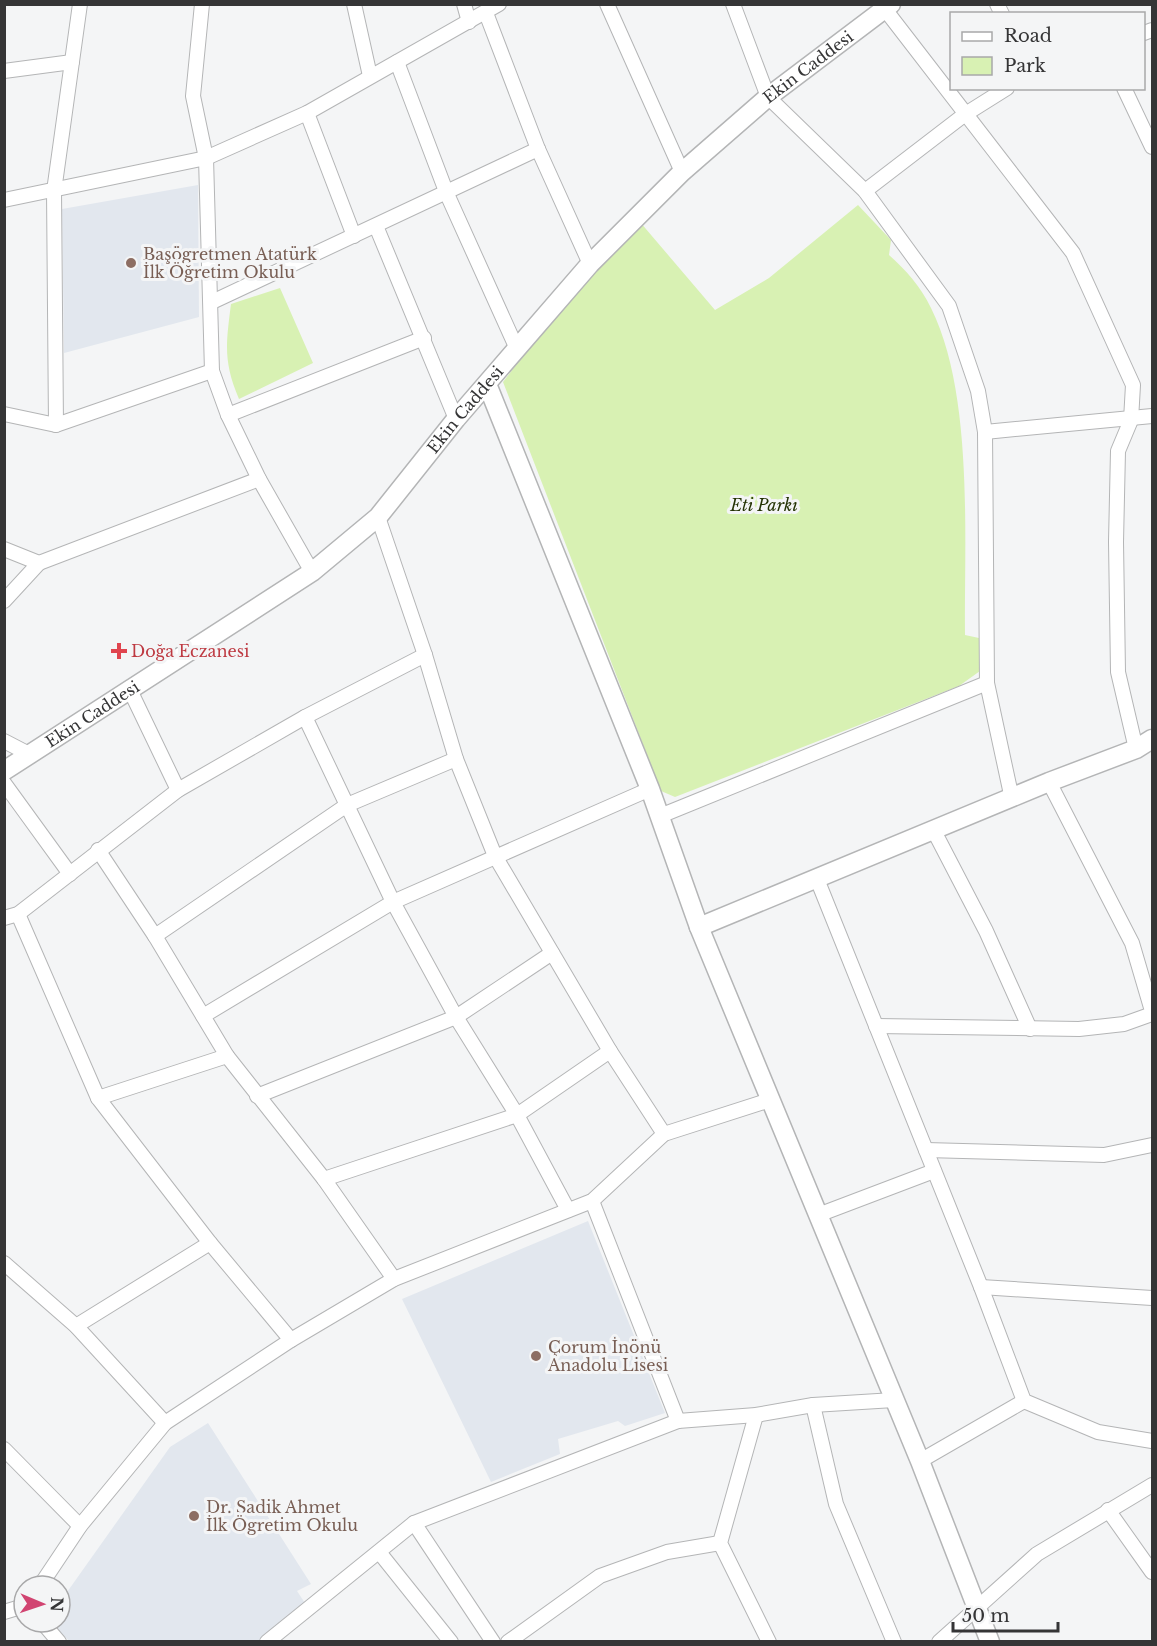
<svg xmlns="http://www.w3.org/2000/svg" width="1157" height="1646" viewBox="0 0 1157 1646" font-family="'Libre Baskerville',serif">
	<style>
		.built { fill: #e2e7ee }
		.green { fill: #d8f1b3 }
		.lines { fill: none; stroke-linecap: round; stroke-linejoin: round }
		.street-casing { stroke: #b4b5b6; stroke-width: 16 }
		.secondary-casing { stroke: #b4b5b6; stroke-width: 21 }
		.street { stroke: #fff; stroke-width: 14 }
		.secondary { stroke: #fff; stroke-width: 18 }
		.education-dot { fill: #8d6e63; stroke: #f4f5f6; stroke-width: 2 }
		.health-dot { fill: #e0444e; stroke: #f4f5f6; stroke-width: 2 }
		.labels { text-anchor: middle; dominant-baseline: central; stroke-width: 6; stroke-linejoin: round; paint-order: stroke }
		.street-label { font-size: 16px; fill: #353536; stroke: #f4f5f6 }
		.education-label { font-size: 16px; fill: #785e54; stroke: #f4f5f6; text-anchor: start }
		.park-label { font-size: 16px; font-style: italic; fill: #243304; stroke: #f4f5f6 }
		.health-label { font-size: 16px; fill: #be3a42; stroke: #f4f5f6; text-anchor: start }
	</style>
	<rect width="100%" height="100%" fill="#f4f5f6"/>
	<g class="built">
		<path d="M198,185l1,132 -135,36 -2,-144z"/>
		<path d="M588,1221l77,192 -40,13 -7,-5 -60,18 2,15 -69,28 -89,-183z"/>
		<path d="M208,1423l103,161 -14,7 10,15 -47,35h-191l-18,-19h9v-20l110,-155z"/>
	</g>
	<g class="green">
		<path d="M858,205l33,35 -2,15c17,15 32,32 42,53 43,86 33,232 34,327l14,3 1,33 -21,15 -284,111 -14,-6 -158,-409 62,-81 75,-79 75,88 54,-32z"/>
		<path d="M280,288l33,75 -74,36c-16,-38 -13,-55 -8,-95z"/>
	</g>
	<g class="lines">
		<g class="street-casing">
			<g id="street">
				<path d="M202,4l-9,92 13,62 6,213 16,44 31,64 53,93"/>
				<path d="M354,4l16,72"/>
				<path d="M464,4l5,18"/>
				<path d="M607,4l75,168"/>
				<path d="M733,4l35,93 97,94 84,115 29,85 7,41 2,251 25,116"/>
				<path d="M997,4l5,10"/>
				<path d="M884,8l189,245 60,132 -2,35 -13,31 -2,91 2,130 18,77"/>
				<path d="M486,13l52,136 52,115"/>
				<path d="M1144,33l8,-3"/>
				<path d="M397,62l50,132 70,155"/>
				<path d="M4,71l68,-9"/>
				<path d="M1124,88l28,59"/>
				<path d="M307,113l47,123"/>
				<path d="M865,191l99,-76 43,-27"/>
				<path d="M4,200l202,-42 101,-45 192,-109"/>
				<path d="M376,226l80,193"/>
				<path d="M212,302l326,-153"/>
				<path d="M4,414l52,11 156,-54"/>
				<path d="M228,415l196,-77"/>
				<path d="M56,425l-2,-234 26,-187"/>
				<path d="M985,432l167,-16"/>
				<path d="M378,517l47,138 31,104 39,97 115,195 54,83"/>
				<path d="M4,549l35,14 220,-84"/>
				<path d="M4,601l35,-38"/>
				<path d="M129,688l49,102"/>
				<path d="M305,717l88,185 63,115 61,98 51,95"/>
				<path d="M4,741l25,13"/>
				<path d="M1049,782l83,161 20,68"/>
				<path d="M4,783l66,91"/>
				<path d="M660,816l327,-133"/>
				<path d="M934,831l52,100 44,98"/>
				<path d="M98,850l57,86 72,120 97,123 70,100"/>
				<path d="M817,879l164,408 43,114 74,31 54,9"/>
				<path d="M18,914l80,184 112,145 81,97"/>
				<path d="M4,918l14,-4 160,-124 127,-73 120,-62"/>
				<path d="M155,936l192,-131 109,-46"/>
				<path d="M203,1016l190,-114 257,-113"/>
				<path d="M876,1026l203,3 45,-5 28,-10"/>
				<path d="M257,1096l199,-79 96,-64"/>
				<path d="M98,1098l129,-42"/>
				<path d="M926,1150l178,5 48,-10"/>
				<path d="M324,1179l193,-64 93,-64"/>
				<path d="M592,1201l86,220"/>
				<path d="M818,1215l116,-44"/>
				<path d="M4,1263l72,63 89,97"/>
				<path d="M981,1287l171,11"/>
				<path d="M76,1326l134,-83"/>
				<path d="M813,1405l23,99 58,138"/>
				<path d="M756,1415l-36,128 49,99"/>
				<path d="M4,1449l76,77"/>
				<path d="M920,1461l104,-60"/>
				<path d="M1108,1510l44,62"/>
				<path d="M414,1523l79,119"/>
				<path d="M379,1552l72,90"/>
				<path d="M40,1586l40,-60 85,-103 126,-83 103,-61 198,-78 72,-67 106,-34"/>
				<path d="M4,1612l20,-6"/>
				<path d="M42,1622l17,20"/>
				<path d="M267,1642l147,-119 264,-102 78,-6 57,-10 81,-5"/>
				<path d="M508,1642l92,-66 67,-24 53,-9"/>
				<path d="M939,1642l98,-88 115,-69"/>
			</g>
		</g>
		<g class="secondary-casing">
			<g id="secondary">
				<path d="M487,384l163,405 49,138 221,534 70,181"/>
				<path id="s1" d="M4,771l308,-199 66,-55 78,-98 134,-155 92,-92 86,-75 123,-93"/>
				<path d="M699,927l350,-145 87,-33 16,-10"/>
			</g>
		</g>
		<use href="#street" class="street"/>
		<use href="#secondary" class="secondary"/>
	</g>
	<g class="education-dot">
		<circle cx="131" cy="263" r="6"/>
		<circle cx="536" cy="1356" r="6"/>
		<circle cx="194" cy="1516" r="6"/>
	</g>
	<path class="health-dot" d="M116 642h6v6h6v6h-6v6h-6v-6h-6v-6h6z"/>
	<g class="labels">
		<g class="street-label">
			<text stroke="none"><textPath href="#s1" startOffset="1077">Ekin Caddesi</textPath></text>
			<text stroke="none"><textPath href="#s1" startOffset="591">Ekin Caddesi</textPath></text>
			<text stroke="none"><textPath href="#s1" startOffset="105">Ekin Caddesi</textPath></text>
		</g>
		<g class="education-label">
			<text x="143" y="254">Başögretmen Atatürk<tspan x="143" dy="18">İlk Öğretim Okulu</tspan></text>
			<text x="548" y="1347">Çorum İnönü<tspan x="548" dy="18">Anadolu Lisesi</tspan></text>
			<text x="206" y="1507">Dr. Sadik Ahmet<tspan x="206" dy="18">İlk Ögretim Okulu</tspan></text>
		</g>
		<g class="park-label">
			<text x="764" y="505">Eti Parkı</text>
		</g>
		<g class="health-label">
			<text x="131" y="651">Doğa Eczanesi</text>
		</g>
	</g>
	<rect width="1157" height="1646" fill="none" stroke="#353536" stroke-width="12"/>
	<rect x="950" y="12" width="195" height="78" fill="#f4f5f6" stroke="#a8a8a9" stroke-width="1.5"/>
	<rect x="962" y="32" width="30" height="9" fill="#ffffff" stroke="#a8a8a9" stroke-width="1.5"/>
	<text x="1004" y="42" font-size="18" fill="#353536">Road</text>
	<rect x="962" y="57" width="30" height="18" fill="#d8f1b3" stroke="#a8a8a9" stroke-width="1.5"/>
	<text x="1004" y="72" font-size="18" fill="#353536">Park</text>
	<g transform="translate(42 1604) rotate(92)"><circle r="28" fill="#f4f5f6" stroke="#a8a8a9" stroke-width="1.5"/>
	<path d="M0-4.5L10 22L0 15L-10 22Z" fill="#d14471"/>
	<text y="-9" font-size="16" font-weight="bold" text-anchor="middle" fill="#353536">N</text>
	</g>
	<path d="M953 1622v9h105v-9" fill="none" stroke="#353536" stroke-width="3"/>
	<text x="962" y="1622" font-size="18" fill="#353536" stroke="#f4f5f6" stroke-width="4.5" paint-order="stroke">50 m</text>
</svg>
